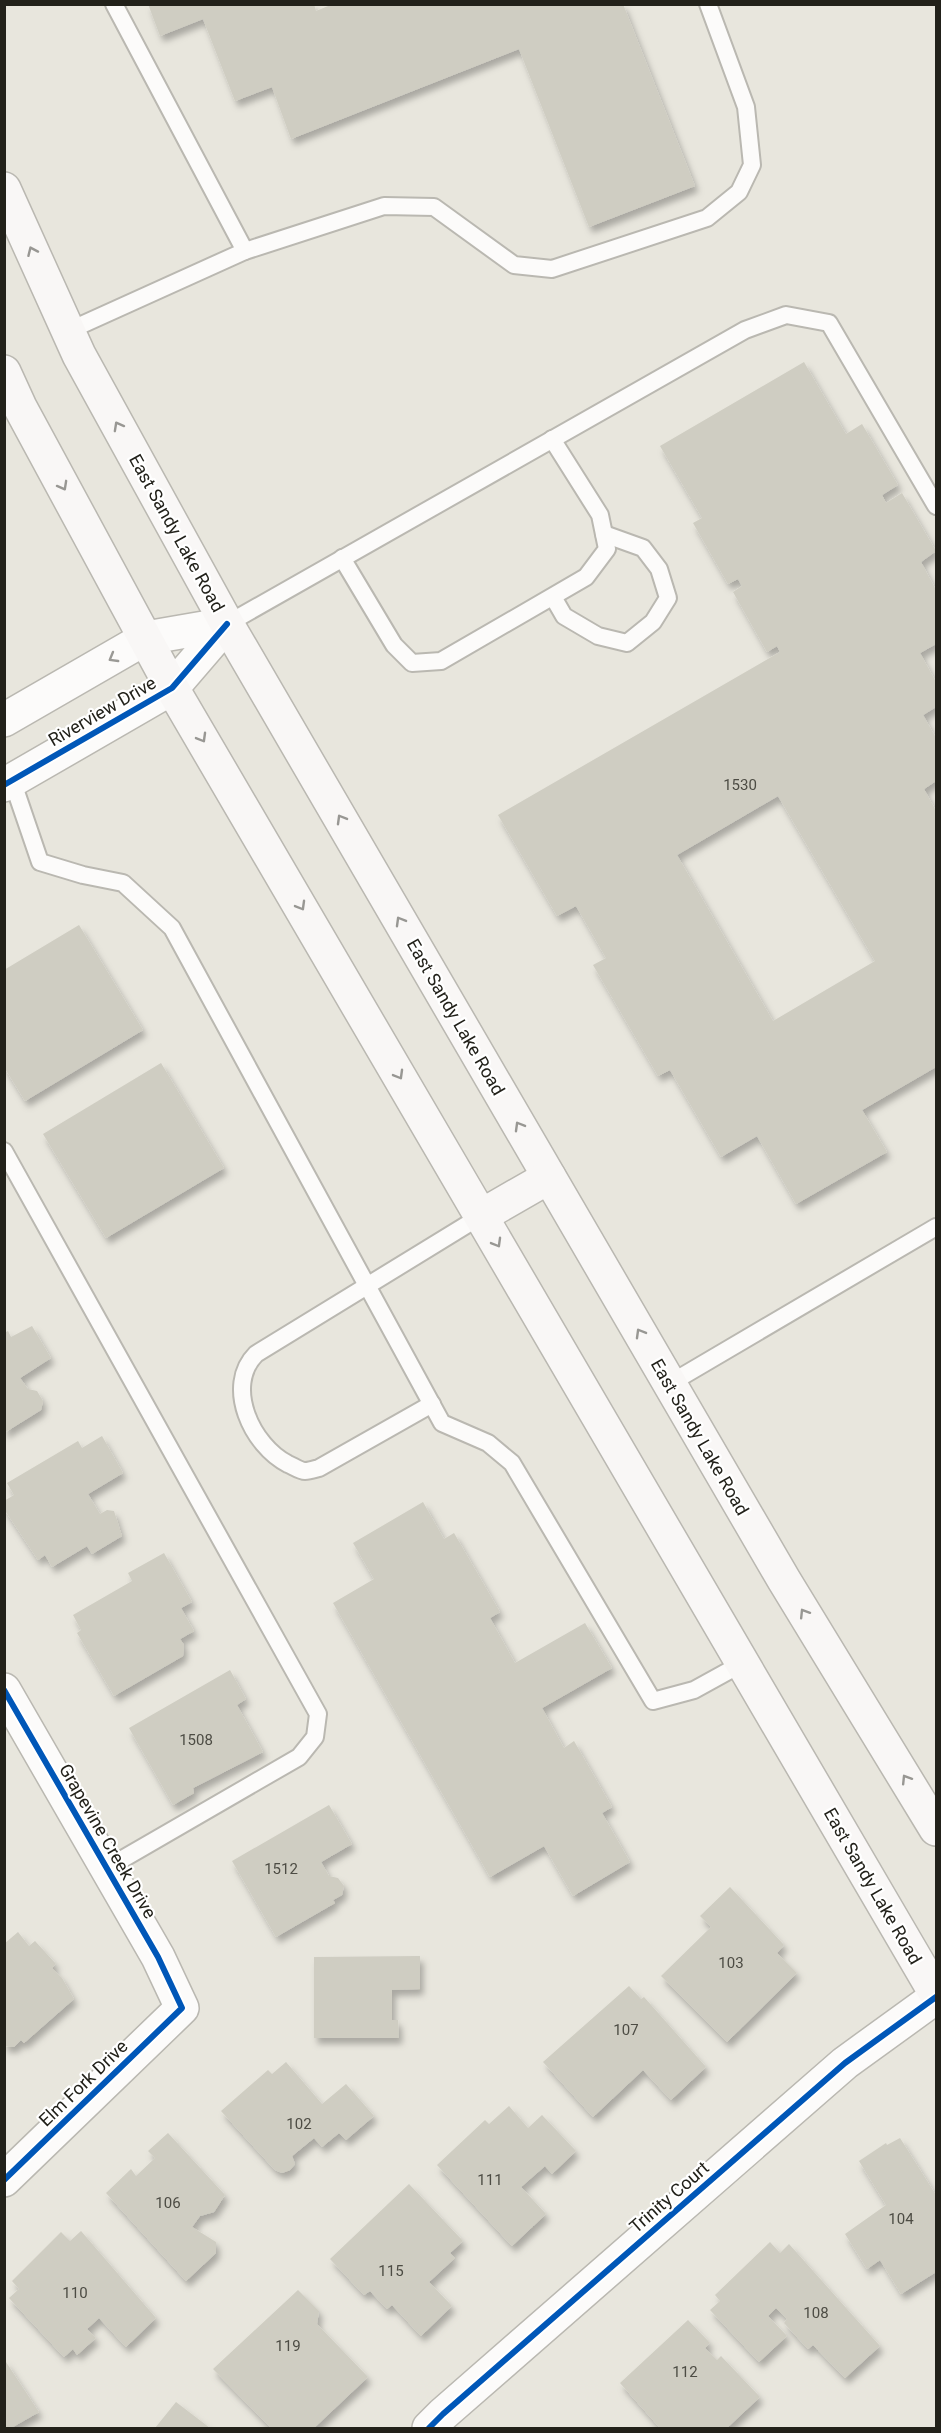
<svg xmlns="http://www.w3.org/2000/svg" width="941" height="2433" viewBox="0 0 941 2433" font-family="Roboto,sans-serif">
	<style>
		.building { fill: #cfcdc2; fill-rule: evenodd; filter: url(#shadow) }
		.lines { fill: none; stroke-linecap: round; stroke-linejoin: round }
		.lane-casing { stroke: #bab8b1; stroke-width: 20 }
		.street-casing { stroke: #bab8b1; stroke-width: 36 }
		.secondary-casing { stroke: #bab8b1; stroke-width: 36 }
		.lane { stroke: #fcfbfa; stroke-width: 16 }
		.street { stroke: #fcfbfa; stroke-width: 33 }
		.secondary { stroke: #f9f7f6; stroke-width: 33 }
		.cycleway-casing { stroke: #fff; stroke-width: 10 }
		.cycleway { stroke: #0057b8; stroke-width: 6 }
		.oneway { stroke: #989793 }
		.oneway2 { stroke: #9a9995 }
		.labels { text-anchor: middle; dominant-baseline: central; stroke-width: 4.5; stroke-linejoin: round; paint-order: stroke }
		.number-label { font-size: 15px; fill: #4d4c44 }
		.street-label { font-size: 18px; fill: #22211a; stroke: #fff }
	</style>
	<defs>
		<filter id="shadow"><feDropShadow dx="3.5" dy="6" stdDeviation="3" flood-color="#0004"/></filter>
	</defs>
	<rect width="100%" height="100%" fill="#e8e6dd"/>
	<g class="building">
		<path d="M148,4h166l2,7 17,-7h290l72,182 -106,41 -70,-178 -228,90 -19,-52 -37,14 -32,-82 -43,17z"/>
		<path d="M804,362l42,72 16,-10 36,61 -16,10 4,8 16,-10 34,58 -15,11 15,28v54l-16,9 16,29v25l-13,8 13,23v43l-12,8 12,22v256l-74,43 25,42 -91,52 -39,-68 -36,21 -51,-87 -12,6 -65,-111 13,-7 -30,-52 -19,10 -59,-101 282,-163 -3,-6 -10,6 -34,-60 9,-6 -4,-7 -10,5 -35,-61 9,-5 -42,-72zM778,796l97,165 -102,60 -96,-166z"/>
		<path d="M79,925l64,105 -118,71 -21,-34v-97z"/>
		<path d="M161,1063l63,105 -118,70 -63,-104z"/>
		<path d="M32,1326l19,32 -31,20 8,11 9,2 6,10 -2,9 -37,23v-100l4,-2 3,6z"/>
		<path d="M102,1436l21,37 -35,21 12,20 7,-4 7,1 8,25 -30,18 -5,-8 -35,21 -7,-12 -7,5 -34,-51v-8l10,-6 -7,-12 71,-42 4,7z"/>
		<path d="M423,1502l21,37 10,-6 46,79 -10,6 25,45 70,-40 27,45 -70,40 22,40 10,-7 38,66 -10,6 28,49 -57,34 -29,-50 -54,31 -157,-274 41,-24 -21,-36z"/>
		<path d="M164,1553l28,49 -11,6 13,23 -14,8 4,6 -1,11 -69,40 -37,-63 4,-3 -8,-15 59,-34 -4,-8z"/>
		<path d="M230,1670l16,29 -9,6 26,47 -70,36 1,5 -21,12 -44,-77z"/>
		<path d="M329,1805l23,39 -31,18 8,14 9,2 6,8 -2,9 -9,5 2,3 -59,34 -44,-76z"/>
		<path d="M730,1887l54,58 -7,8 20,20 -70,69 -66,-66 50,-49 -11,-11z"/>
		<path d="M18,1932l11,14 6,-5 21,23 -4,4 10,10 12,21 -50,44 -3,-3 -7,7 -10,-1v-102z"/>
		<path d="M420,1956v33l-28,1v30h6l1,18h-85v-81z"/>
		<path d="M629,1986l12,13 3,-2 62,70 -35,33 -28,-30 -50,47 -50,-55z"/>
		<path d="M286,2062l36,42 24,-20 28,32 -28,24 -7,-7 -17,14 -8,-9 -22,18 3,8 -5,6 -8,3 -7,-3 -54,-59 47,-41 4,4z"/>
		<path d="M509,2106l19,22 14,-13 34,36 -24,23 -7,-8 -24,21 25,27 -34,32 -75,-81 48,-45 4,4z"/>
		<path d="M168,2133l57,62 -11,17 -14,4 -8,11 24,15v11l-30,28 -80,-88 25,-24 5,7 19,-18 -7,-7z"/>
		<path d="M900,2138l36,57v77l-35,22 -21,-34 -13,9 -22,-35 41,-29 -27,-44 27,-18 1,2z"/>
		<path d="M409,2184l54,57 -13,12 5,5 -26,24 23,24 -31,30 -29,-31 -5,4 -17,-18 -6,4 -34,-36z"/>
		<path d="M81,2231l75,87 -30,29 -27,-29 -12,11 9,9 -19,17 -4,-6 -9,8 -55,-59 10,-9 -7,-8 49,-49 9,9z"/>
		<path d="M770,2242l10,11 9,-9 91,102 -35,32 -32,-33 -5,4 -24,-26 3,-4 -11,-11 -8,8 19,20 -28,26 -49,-52 10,-9 -5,-6z"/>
		<path d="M298,2290l21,21 -2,13 51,53 -54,51h-43l-58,-59z"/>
		<path d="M688,2320l22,23 -5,5 12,12 4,-4 39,41 -33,31h-67l-40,-45z"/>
		<path d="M4,2359l35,53 -28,16h-7z"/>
		<path d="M176,2402l34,26h-55z"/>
	</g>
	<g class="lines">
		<g class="lane-casing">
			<g id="lane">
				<path d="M114,4l131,247"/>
				<path d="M68,331l177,-80 139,-45 50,1 80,58 38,4 155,-51 32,-26 13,-27 -6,-58 -38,-103"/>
				<path d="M342,558l52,87 18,18 29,-2 145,-84 21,-28 -7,-34 -48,-76"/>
				<path d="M553,597l11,19 34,20 29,7 26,-21 15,-24 -9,-29 -16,-21 -39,-14"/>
				<path d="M227,624l518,-294 41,-15 43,8 107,183"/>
				<path d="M12,780l28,82 43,13 40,8 49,45 270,495 46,20 24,20 141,238 41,-11 49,-27"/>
				<path d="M4,1151l314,563 -3,23 -16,20 -192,111"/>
				<path d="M669,1384l267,-157"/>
				<path d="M432,1404l-113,64c-4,1 -9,3 -14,3 -5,0 -12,-5 -17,-7 -36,-18 -64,-78 -32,-110l225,-138"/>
			</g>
		</g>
		<g class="street-casing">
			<g id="street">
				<path d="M4,720l142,-82 81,-14"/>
				<path d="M4,785l168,-97 55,-64"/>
				<path d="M4,1690l154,267 24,51 -178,172"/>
				<path d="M429,2428l14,-14 402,-351 91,-66"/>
			</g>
		</g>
		<g class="secondary-casing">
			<g id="secondary">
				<path d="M4,189l75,166 148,269 557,956 152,249"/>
				<path d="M4,372l16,35 152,281 764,1306"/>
				<path d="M481,1216l68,-39"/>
			</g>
		</g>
		<use href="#lane" class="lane"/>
		<use href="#street" class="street"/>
		<use href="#secondary" class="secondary"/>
		<g class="cycleway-casing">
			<g id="cycleway">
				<path d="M4,785l168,-97 55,-64"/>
				<path d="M4,1690l154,267 24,51 -178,172"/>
				<path d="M429,2428l14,-14 402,-351 91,-66"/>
			</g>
		</g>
		<use href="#cycleway" class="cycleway"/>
	</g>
	<defs><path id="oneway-chevron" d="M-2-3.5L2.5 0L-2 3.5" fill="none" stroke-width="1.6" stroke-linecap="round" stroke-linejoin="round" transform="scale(1.5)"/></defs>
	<g class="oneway">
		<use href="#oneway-chevron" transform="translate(32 251) rotate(-114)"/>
		<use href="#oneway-chevron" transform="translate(118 426) rotate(-119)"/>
		<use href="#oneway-chevron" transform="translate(63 486) rotate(61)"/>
		<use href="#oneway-chevron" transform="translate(202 738) rotate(60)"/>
		<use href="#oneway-chevron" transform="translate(341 819) rotate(-120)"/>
		<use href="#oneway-chevron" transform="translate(301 906) rotate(60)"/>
		<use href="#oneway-chevron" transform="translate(400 921) rotate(-120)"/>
		<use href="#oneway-chevron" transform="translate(399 1075) rotate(60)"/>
		<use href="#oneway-chevron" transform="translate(519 1126) rotate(-120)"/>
		<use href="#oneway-chevron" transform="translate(497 1243) rotate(60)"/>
		<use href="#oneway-chevron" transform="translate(640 1333) rotate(-120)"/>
		<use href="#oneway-chevron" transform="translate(804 1613) rotate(-122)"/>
		<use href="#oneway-chevron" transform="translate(906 1779) rotate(-122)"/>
	</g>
	<use class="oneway2" href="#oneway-chevron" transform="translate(113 658) rotate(150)"/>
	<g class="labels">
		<g class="number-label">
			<text x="740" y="785">1530</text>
			<text x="196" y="1740">1508</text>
			<text x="281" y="1869">1512</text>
			<text x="731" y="1963">103</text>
			<text x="626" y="2030">107</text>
			<text x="299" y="2124">102</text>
			<text x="490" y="2180">111</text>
			<text x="168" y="2203">106</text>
			<text x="901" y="2219">104</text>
			<text x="391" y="2271">115</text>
			<text x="75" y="2293">110</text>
			<text x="816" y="2313">108</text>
			<text x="288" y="2346">119</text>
			<text x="685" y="2372">112</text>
		</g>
		<g class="street-label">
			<text transform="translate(177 533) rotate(61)">East Sandy Lake Road</text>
			<text transform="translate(102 711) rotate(-30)">Riverview Drive</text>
			<text transform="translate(456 1017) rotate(60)">East Sandy Lake Road</text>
			<text transform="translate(700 1437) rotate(60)">East Sandy Lake Road</text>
			<text transform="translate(108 1841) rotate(60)">Grapevine Creek Drive</text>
			<text transform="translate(873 1886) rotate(60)">East Sandy Lake Road</text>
			<text transform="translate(83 2083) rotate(-44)">Elm Fork Drive</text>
			<text transform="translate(669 2197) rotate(-41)">Trinity Court</text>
		</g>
	</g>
	<rect width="941" height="2433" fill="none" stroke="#22211a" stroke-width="12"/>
</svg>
